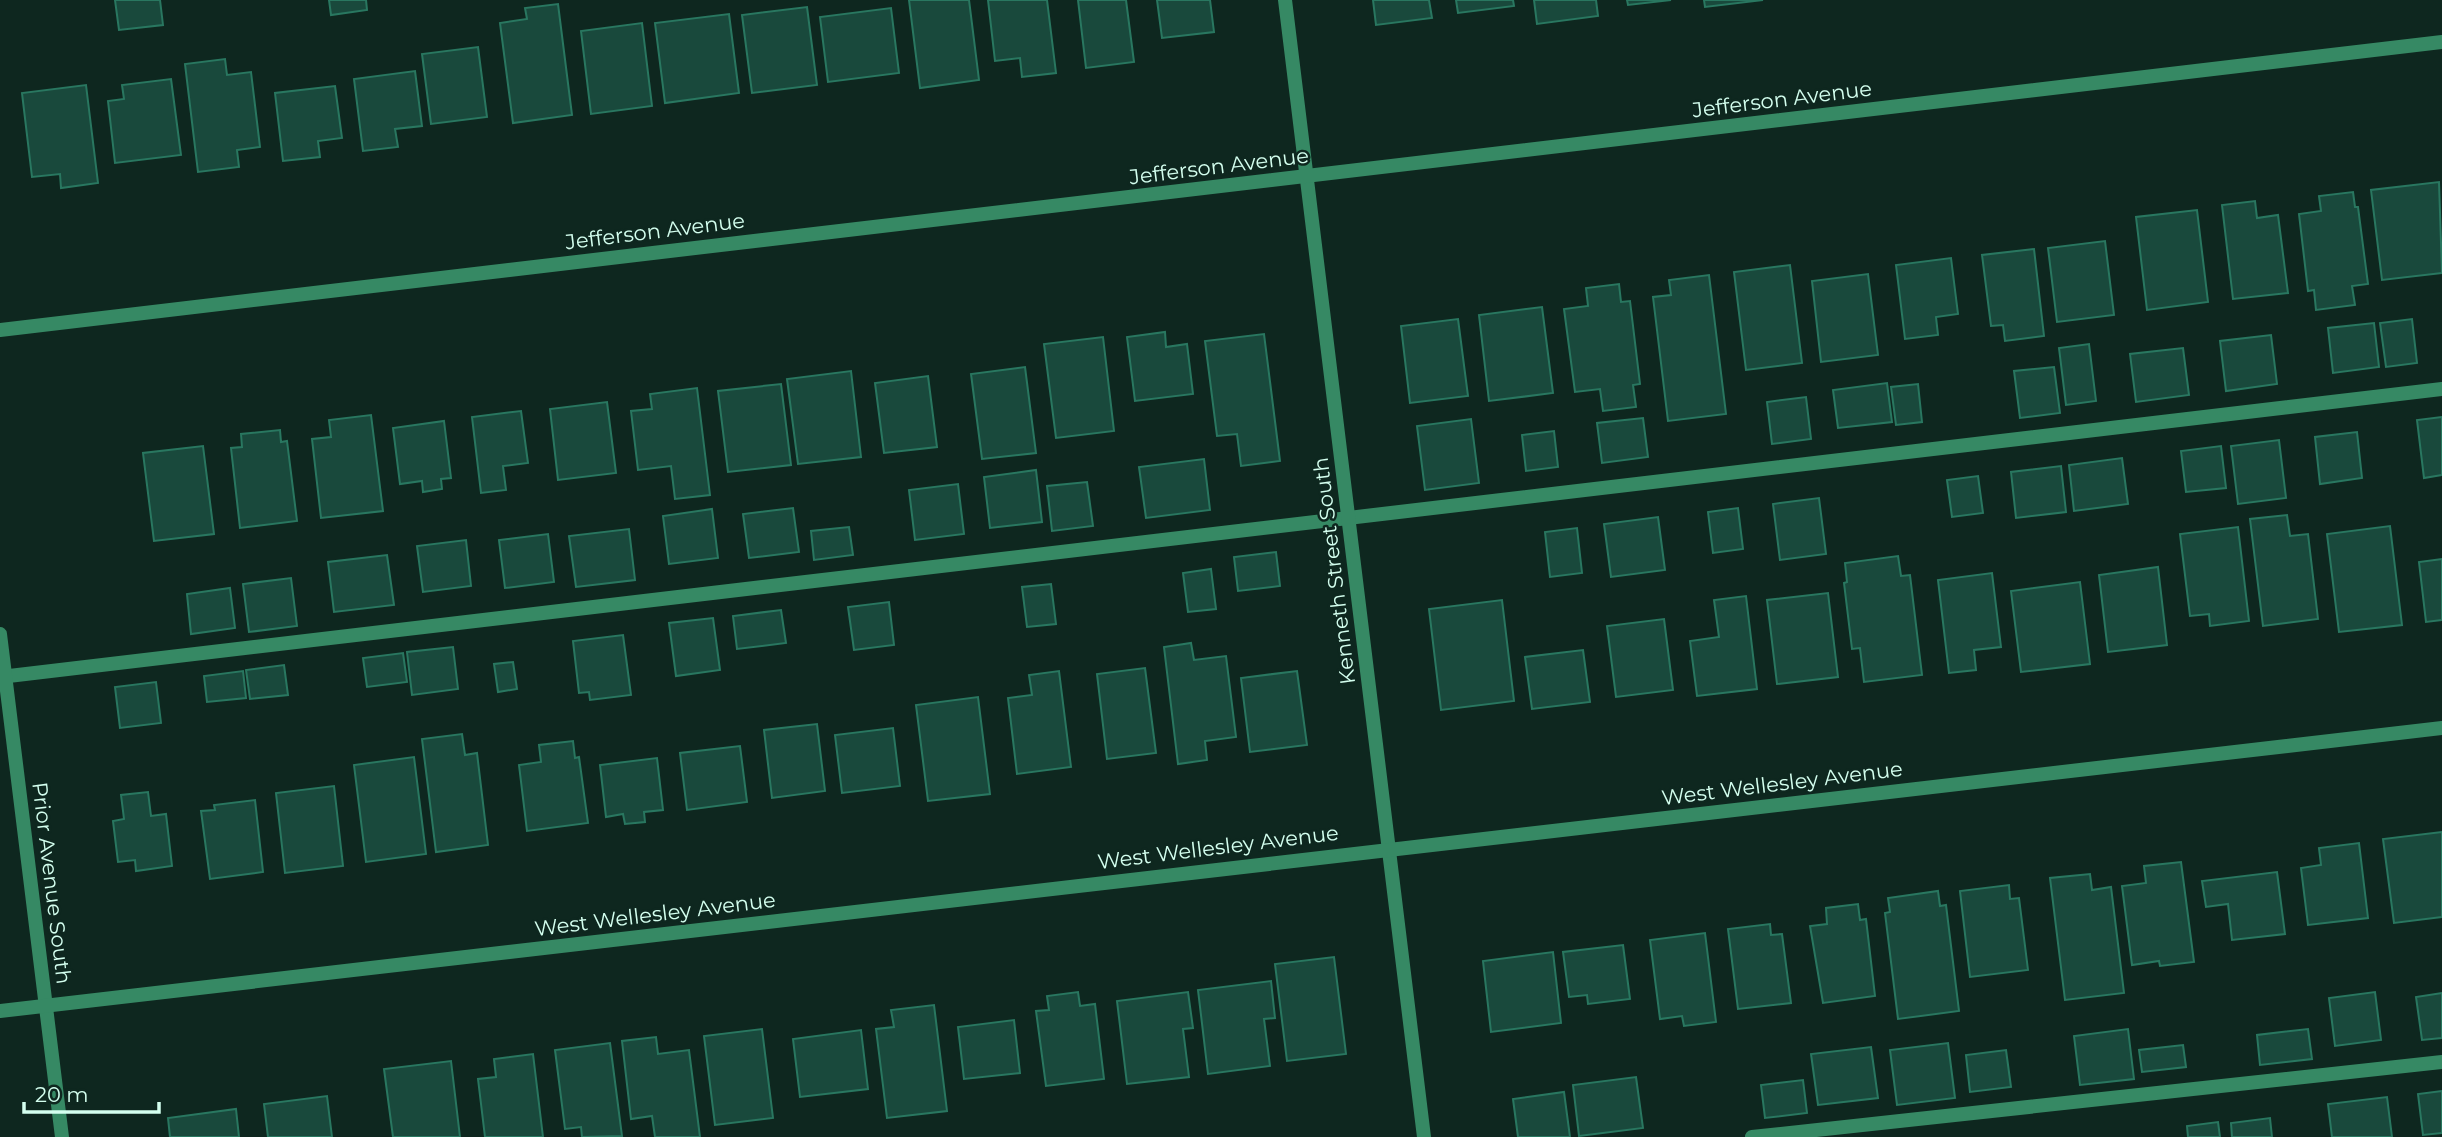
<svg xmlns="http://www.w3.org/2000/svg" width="2442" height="1137" viewBox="0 0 2442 1137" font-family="Montserrat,sans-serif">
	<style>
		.building { fill: #19493c; stroke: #297760; stroke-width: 2 }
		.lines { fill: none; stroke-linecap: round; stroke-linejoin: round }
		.service { stroke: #368964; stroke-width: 14 }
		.minor { stroke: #368964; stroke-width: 14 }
		.labels { text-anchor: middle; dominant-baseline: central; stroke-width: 5; stroke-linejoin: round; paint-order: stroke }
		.street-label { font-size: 21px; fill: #d4ffef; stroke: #0e271f }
	</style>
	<rect width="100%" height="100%" fill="#0e271f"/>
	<g class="building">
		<path d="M115,0h45l3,25 -44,5z"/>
		<path d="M329,0h37l1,10 -36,5z"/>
		<path d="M909,0h60l10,80 -59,8z"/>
		<path d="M988,0h59l9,73 -34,4 -2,-19 -25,3z"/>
		<path d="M1078,0h48l8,62 -48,6z"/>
		<path d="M1157,0h53l4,32 -52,6z"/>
		<path d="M1373,0h56l3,18 -56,7z"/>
		<path d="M1456,0h57l1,6 -56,7z"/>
		<path d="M1534,0h62l2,16 -61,8z"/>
		<path d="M1627,0h44l-43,5z"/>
		<path d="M1704,0h59l-58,7z"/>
		<path d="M558,4l14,111 -59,8 -13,-100 27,-4 -2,-11z"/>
		<path d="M807,7l10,78 -65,8 -10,-78z"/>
		<path d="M891,8l8,65 -71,9 -8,-65z"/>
		<path d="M729,14l10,79 -74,10 -10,-80z"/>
		<path d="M642,23l10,83 -61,8 -10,-83z"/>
		<path d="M478,47l9,70 -56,7 -9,-70z"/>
		<path d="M225,59l2,16 24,-3 9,75 -23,3 2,17 -41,5 -13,-108z"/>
		<path d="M415,71l7,55 -27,3 3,18 -35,4 -9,-72z"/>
		<path d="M171,79l10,76 -66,8 -7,-62 16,-2 -2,-14z"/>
		<path d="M86,85l12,98 -37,5 -1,-14 -28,3 -10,-84z"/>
		<path d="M335,86l7,52 -24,3 2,16 -37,4 -8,-68z"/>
		<path d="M2439,182l3,91 -60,7 -11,-90z"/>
		<path d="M2353,192l2,15h3l10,77 -16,2 3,19 -39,5 -2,-20 -6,1 -9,-77 22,-3 -2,-15z"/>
		<path d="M2255,201l2,17 21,-3 10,78 -55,6 -11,-94z"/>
		<path d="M2197,210l11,92 -61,8 -11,-93z"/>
		<path d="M2105,241l9,74 -57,7 -9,-74z"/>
		<path d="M2034,249l10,87 -39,5 -2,-16 -12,1 -9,-71z"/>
		<path d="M1951,258l7,56 -22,3 2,18 -33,4 -9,-74z"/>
		<path d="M1790,265l12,98 -56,7 -12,-98z"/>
		<path d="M1868,274l10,81 -57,7 -9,-81z"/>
		<path d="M1709,275l17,139 -58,7 -15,-124 18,-2 -2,-15z"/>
		<path d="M1619,284l2,18 9,-1 10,83 -7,1 3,22 -33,4 -3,-22 -25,3 -11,-83 24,-3 -2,-18z"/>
		<path d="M1542,307l11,86 -64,8 -10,-86z"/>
		<path d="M1458,319l10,77 -58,7 -9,-77z"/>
		<path d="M2412,319l5,44 -31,4 -6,-44z"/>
		<path d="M2374,323l5,44 -46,6 -5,-45z"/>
		<path d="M1165,332l1,15 21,-3 6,50 -58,7 -8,-64z"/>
		<path d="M1264,334l16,127 -39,5 -4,-32 -20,2 -12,-95z"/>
		<path d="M2271,335l6,49 -51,7 -6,-50z"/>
		<path d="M1103,337l11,94 -58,7 -12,-94z"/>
		<path d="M2089,344l7,57 -30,4 -7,-57z"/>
		<path d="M2183,348l6,47 -53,7 -6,-48z"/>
		<path d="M1025,367l11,86 -54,6 -11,-85z"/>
		<path d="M2054,367l6,46 -40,5 -6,-47z"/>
		<path d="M851,371l10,86 -63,7 -11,-85z"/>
		<path d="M928,376l9,71 -53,6 -9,-70z"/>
		<path d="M1887,383l5,39 -54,6 -5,-38z"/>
		<path d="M781,384l10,81 -63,7 -10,-81z"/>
		<path d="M1918,384l4,38 -26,3 -5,-38z"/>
		<path d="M697,388l13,107 -35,4 -4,-33 -33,4 -7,-59 21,-2 -2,-15z"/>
		<path d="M1806,397l5,42 -39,5 -5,-42z"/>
		<path d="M607,402l9,71 -58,7 -8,-71z"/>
		<path d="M521,411l7,52 -25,3 3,24 -25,3 -9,-76z"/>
		<path d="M371,415l12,96 -62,7 -9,-79 19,-2 -2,-17z"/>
		<path d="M2442,417v58l-18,3 -7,-58z"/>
		<path d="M1643,418l5,39 -46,6 -5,-40z"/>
		<path d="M1471,419l8,64 -54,7 -8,-64z"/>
		<path d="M444,421l7,57 -10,1 1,10 -19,3 -1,-11 -22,3 -7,-56z"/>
		<path d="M280,430l1,12 6,-1 10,80 -57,7 -9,-80 11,-1 -1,-13z"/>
		<path d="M1554,431l4,36 -32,4 -4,-36z"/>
		<path d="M2357,432l5,46 -42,6 -5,-47z"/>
		<path d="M2279,440l7,58 -48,6 -7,-58z"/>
		<path d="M203,446l11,88 -60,7 -11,-88z"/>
		<path d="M2221,446l5,42 -40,4 -5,-41z"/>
		<path d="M2122,458l6,46 -54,7 -5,-46z"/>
		<path d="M1204,459l6,51 -64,8 -7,-51z"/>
		<path d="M2061,466l5,46 -50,6 -5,-46z"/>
		<path d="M1036,470l6,52 -52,6 -6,-51z"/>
		<path d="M1978,476l5,37 -31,4 -5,-37z"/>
		<path d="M1087,482l6,44 -41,5 -5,-45z"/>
		<path d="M958,484l6,50 -49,6 -6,-50z"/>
		<path d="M1819,498l7,56 -46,6 -7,-56z"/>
		<path d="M793,508l6,44 -50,6 -6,-44z"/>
		<path d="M1738,508l5,41 -30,4 -5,-41z"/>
		<path d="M712,509l6,49 -49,6 -6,-48z"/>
		<path d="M2287,515l3,21 18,-2 10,85 -55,7 -13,-107z"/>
		<path d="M1658,517l7,53 -54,7 -7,-53z"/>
		<path d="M2390,526l12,99 -63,7 -12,-98z"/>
		<path d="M849,527l4,28 -39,5 -3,-29z"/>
		<path d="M2238,527l11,94 -39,5 -1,-12 -19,2 -10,-82z"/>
		<path d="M1577,528l5,45 -32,4 -5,-45z"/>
		<path d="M629,529l6,51 -59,7 -7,-51z"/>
		<path d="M548,534l6,48 -49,6 -6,-48z"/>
		<path d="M466,540l5,46 -48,6 -6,-46z"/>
		<path d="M1276,552l4,34 -42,5 -4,-34z"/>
		<path d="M387,555l7,50 -60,7 -6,-50z"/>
		<path d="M1898,556l3,20 9,-1 12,100 -58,7 -4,-34 -8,1 -8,-66 3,-1 -2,-19z"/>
		<path d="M2442,559v61l-16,2 -7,-60z"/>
		<path d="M2158,567l9,78 -59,7 -9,-77z"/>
		<path d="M1211,569l5,40 -28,3 -5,-39z"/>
		<path d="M1992,573l9,74 -27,3 2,20 -27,3 -11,-93z"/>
		<path d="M291,578l6,48 -48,6 -6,-48z"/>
		<path d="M2080,582l10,82 -69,8 -10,-81z"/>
		<path d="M1051,584l5,40 -29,3 -5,-40z"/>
		<path d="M230,588l5,40 -44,6 -4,-40z"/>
		<path d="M1828,593l10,84 -61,7 -10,-84z"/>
		<path d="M1746,596l11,93 -60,7 -7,-55 29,-4 -5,-37z"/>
		<path d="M1502,600l12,101 -73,9 -12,-101z"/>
		<path d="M889,602l5,43 -40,5 -6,-43z"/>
		<path d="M781,610l5,33 -49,6 -4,-33z"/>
		<path d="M713,618l7,52 -44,6 -7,-53z"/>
		<path d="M1664,619l9,71 -57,7 -9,-71z"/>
		<path d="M623,635l8,60 -41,5 -1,-8 -10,1 -6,-52z"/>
		<path d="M1191,643l3,17 32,-4 10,81 -31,4 2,19 -29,4 -14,-117z"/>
		<path d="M453,647l5,42 -46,6 -5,-43z"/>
		<path d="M1583,650l7,52 -58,7 -7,-52z"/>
		<path d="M403,653l4,29 -40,5 -4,-29z"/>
		<path d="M513,662l4,27 -19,3 -4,-28z"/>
		<path d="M284,665l4,30 -38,4 -4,-29z"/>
		<path d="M1145,668l11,85 -49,6 -10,-85z"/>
		<path d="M243,671l3,27 -39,4 -3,-26z"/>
		<path d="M1059,671l12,96 -54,7 -9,-76 24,-3 -3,-20z"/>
		<path d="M1297,671l10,74 -57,7 -9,-74z"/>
		<path d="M156,682l5,41 -41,5 -5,-41z"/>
		<path d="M978,697l12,97 -62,7 -12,-96z"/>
		<path d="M817,724l8,67 -53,7 -8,-68z"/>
		<path d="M893,728l7,58 -58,7 -7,-58z"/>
		<path d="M462,734l3,21 12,-2 11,92 -52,7 -14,-113z"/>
		<path d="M573,741l2,17 4,-1 9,66 -61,8 -8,-66 22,-3 -2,-17z"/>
		<path d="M740,746l7,56 -60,8 -7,-57z"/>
		<path d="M414,757l12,97 -60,8 -12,-97z"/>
		<path d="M657,758l6,52 -19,2 1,10 -20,2 -2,-10 -17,3 -6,-52z"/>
		<path d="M334,786l9,80 -58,7 -9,-80z"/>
		<path d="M148,792l3,24 15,-2 6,52 -36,5 -1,-11 -17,2 -5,-41 11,-2 -3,-24z"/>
		<path d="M255,800l8,72 -53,7 -9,-68 14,-1 -1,-5z"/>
		<path d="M2442,832v85l-48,6 -11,-84z"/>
		<path d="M2359,843l9,75 -60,7 -7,-57 20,-3 -2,-17z"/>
		<path d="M2181,862l13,100 -34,4 -1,-5 -27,4 -10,-79 24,-3 -2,-17z"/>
		<path d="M2277,872l8,62 -53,6 -4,-36 -22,3 -4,-26z"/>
		<path d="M2090,874l2,16 19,-3 13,106 -59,7 -15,-122z"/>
		<path d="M2009,885l1,14 9,-1 9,72 -58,7 -10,-86z"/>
		<path d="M1938,891l2,15 6,-1 13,106 -61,8 -13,-106 5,-1 -2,-14z"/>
		<path d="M1858,904l2,16 6,-1 9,77 -52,7 -13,-77 17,-2 -1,-16z"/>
		<path d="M1770,924l1,11 11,-1 9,69 -53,6 -10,-80z"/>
		<path d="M1705,933l11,89 -32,4 -2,-10 -22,3 -10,-79z"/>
		<path d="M1623,945l7,54 -42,5 -1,-9 -18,2 -6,-45z"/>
		<path d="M1553,952l8,71 -70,9 -8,-71z"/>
		<path d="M1334,957l12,97 -59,7 -12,-97z"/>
		<path d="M1271,981l4,37 -11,1 6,47 -62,8 -10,-84z"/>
		<path d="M1078,992l2,14 15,-2 9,75 -58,7 -10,-75 13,-1 -2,-14z"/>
		<path d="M1188,992l5,36 -10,1 6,48 -62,7 -10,-83z"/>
		<path d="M2375,992l6,48 -46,6 -6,-48z"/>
		<path d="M2442,993v45l-20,2 -6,-43z"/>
		<path d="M934,1005l13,106 -60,7 -11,-89 18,-2 -3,-17z"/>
		<path d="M1014,1020l6,53 -56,6 -6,-52z"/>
		<path d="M762,1029l11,89 -58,7 -11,-89z"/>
		<path d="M2128,1029l6,50 -54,6 -6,-49z"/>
		<path d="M2308,1029l4,30 -52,6 -3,-30z"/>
		<path d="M861,1030l7,59 -68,8 -7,-58z"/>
		<path d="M656,1037l2,17 31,-4 11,87h-45l-3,-21 -21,3 -9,-78z"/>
		<path d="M610,1043l12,93 -40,1 -1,-10 -16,2 -10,-79z"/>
		<path d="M1948,1043l7,55 -58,7 -7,-55z"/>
		<path d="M2183,1045l3,22 -44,5 -3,-22z"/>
		<path d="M1871,1047l7,51 -60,7 -7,-51z"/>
		<path d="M2006,1050l5,37 -41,5 -4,-37z"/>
		<path d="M533,1054l10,83h-58l-7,-58 18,-2 -2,-18z"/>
		<path d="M451,1061l9,76h-67l-9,-68z"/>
		<path d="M1636,1077l7,51 -64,8 -6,-51z"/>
		<path d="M1803,1080l4,33 -42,5 -4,-33z"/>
		<path d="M2442,1091v42l-19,2 -5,-41z"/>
		<path d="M1564,1092l6,45h-52l-5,-38z"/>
		<path d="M327,1096l5,41h-64l-4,-33z"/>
		<path d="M2387,1097l5,40h-60l-4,-33z"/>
		<path d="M236,1109l3,28h-69l-2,-19z"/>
		<path d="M2270,1118l2,19h-40l-1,-14z"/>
		<path d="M2218,1122l2,15h-32l-1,-11z"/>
	</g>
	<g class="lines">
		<g class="service">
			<path d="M0,677l2442,-288"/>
			<path d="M1752,1137l690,-75"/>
		</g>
		<g class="minor">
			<path d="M1285,0l139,1137"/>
			<path d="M0,330l2442,-288"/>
			<path d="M0,634l62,503"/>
			<path d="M0,1011l2442,-283"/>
		</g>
	</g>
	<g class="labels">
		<g class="street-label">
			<text transform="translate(1782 99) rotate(-7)">Jefferson Avenue</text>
			<text transform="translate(1219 166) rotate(-7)">Jefferson Avenue</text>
			<text transform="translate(655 231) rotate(-7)">Jefferson Avenue</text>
			<text transform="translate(1334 571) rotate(-97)">Kenneth Street South</text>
			<text transform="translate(1782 783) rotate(-7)">West Wellesley Avenue</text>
			<text transform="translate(1218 847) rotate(-7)">West Wellesley Avenue</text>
			<text transform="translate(52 883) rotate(83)">Prior Avenue South</text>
			<text transform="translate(655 914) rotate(-7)">West Wellesley Avenue</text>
		</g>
	</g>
	<path d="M24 1102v10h135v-10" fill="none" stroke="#d4ffef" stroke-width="3.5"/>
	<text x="35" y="1102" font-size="21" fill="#d4ffef" stroke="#0e271f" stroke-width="5" paint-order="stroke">20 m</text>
</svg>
